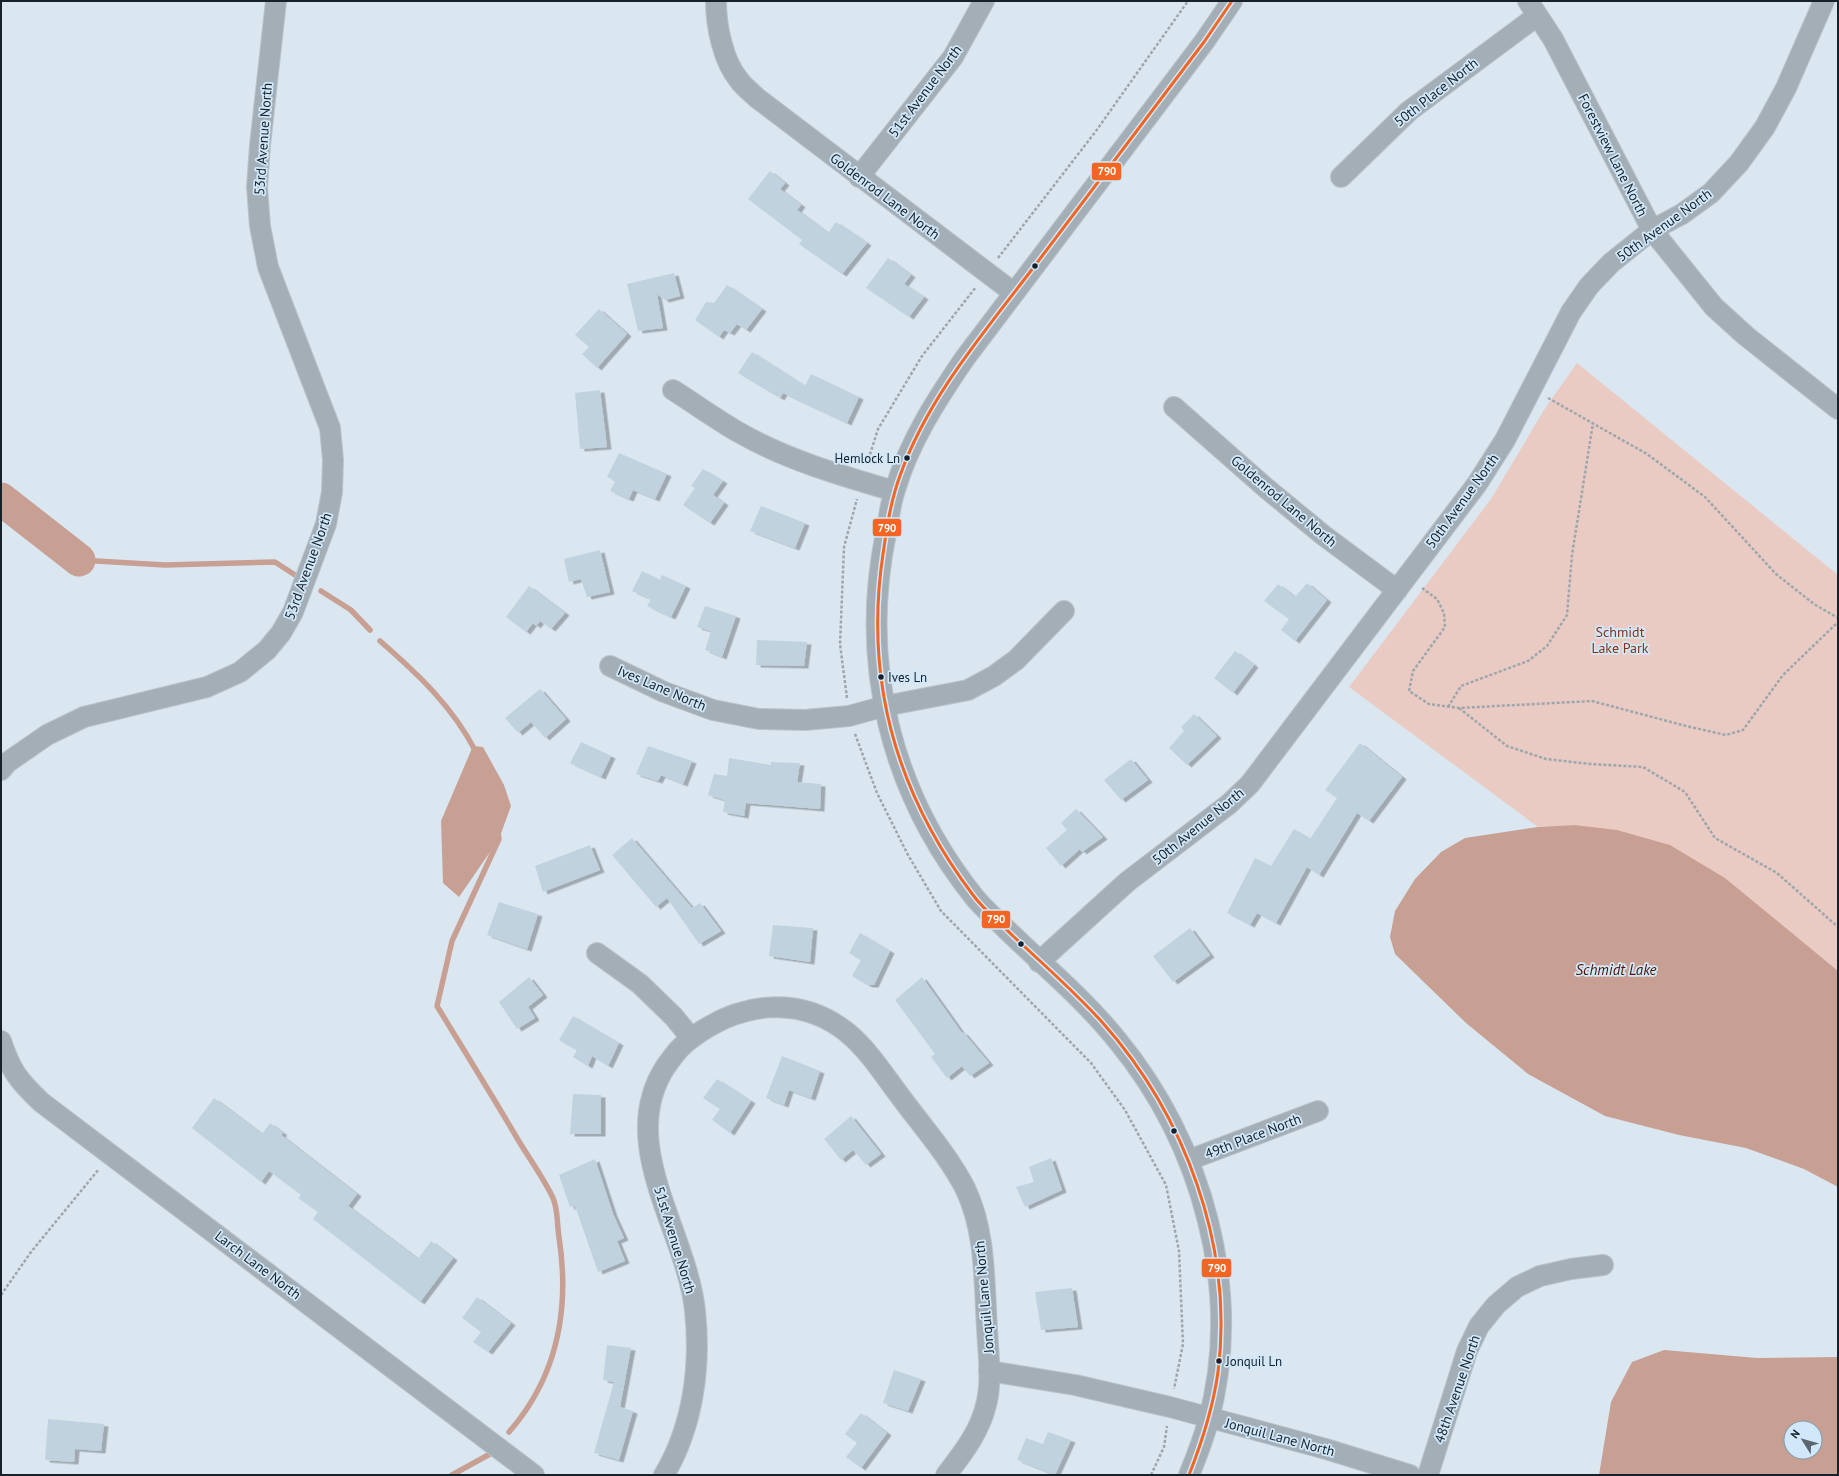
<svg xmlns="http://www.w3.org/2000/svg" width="1839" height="1476" viewBox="0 0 1839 1476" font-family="'PT Sans',sans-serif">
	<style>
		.green { fill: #eacbc3 }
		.water { fill: #c8a093; fill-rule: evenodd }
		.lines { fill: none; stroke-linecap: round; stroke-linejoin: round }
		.stream { stroke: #c8a093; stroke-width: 5.5 }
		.river { stroke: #c8a093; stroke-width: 33 }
		.building { fill: #c0d2de; filter: url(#shadow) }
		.minor-casing { stroke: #b9c3cb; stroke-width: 22 }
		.path { stroke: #9da6ad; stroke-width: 2.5; stroke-dasharray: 3 2; stroke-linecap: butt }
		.minor { stroke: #a4aeb6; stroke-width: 20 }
		.bus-1-casing { stroke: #d1e8fa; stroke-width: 6 }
		.bus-1 { stroke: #f26522; stroke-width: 3 }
		.bus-dot { fill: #172129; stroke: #d1e8fa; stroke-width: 1.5 }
		.labels { text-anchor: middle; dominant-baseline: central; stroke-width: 3.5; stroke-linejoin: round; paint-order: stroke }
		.bus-label { font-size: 13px; fill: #172129; stroke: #d1e8fa; text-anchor: start }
		.street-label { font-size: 14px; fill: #172129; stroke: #d1e8fa }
		.park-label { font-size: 14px; fill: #833417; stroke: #d1e8fa }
		.water-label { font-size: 15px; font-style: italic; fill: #4e1300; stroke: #d1e8fa }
		.line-badge { stroke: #d1e8fa; stroke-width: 1.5 }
		.badge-label { font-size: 11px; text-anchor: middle; font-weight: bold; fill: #fff }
	</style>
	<defs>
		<filter id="shadow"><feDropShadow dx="4.5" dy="2.5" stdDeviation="0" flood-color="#0004"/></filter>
	</defs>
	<rect width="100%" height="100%" fill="#dae7f1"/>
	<path class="green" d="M1577,363l261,212v396l-44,-36 -220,-110 -36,2 -189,-140 142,-188 53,-89z"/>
	<g class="water">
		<path d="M473,746l10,1 21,38 7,21 -12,33 -40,58 -16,-14 -2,-62z"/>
		<path d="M1574,825l43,5 53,15 55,33 113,93v216l-34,-18 -58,-21 -67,-13 -74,-19 -77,-42 -62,-51 -71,-69 -5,-17 5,-26 20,-32 26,-27 24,-14 73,-11z"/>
		<path d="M1664,1350l93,8 81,-1v118h-239l12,-73 21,-40zM1791,1428h24v24h-24z"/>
	</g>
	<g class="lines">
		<g class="stream">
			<path d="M79,560l86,5 110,-3 20,13"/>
			<path d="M321,591l30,19 19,20"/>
			<path d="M380,641c38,33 73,66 96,111"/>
			<path d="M498,833l1,6 -47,102 -15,65c28,46 56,91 83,137 11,18 24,36 33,55 5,11 4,27 6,39 11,72 -1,139 -50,195"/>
			<path d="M452,1475l38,-21"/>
		</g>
		<path class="river" d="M1,499l78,61"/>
	</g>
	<g class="building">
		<path d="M770,171l15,12 -5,6 21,16 -4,5 31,23 8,-11 31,21 -25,31 -43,-30 3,-4 -54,-41z"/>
		<path d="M888,258l23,17 -7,9 20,13 -15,20 -43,-29z"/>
		<path d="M674,273l6,23 -15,4 -8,-6 6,34 -25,3 -11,-47z"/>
		<path d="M727,285l35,24 -16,21 -9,-6 -7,9 -6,-3 -5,7 -24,-17 11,-18 8,1z"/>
		<path d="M599,309l28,25 -30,34 -15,-14 7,-7 -14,-12z"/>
		<path d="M752,352l53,34 6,-12 48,23 -12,26 -64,-30 -3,5 -42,-25z"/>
		<path d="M600,390l7,57 -27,2 -5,-56z"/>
		<path d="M619,453l48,21 -12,25 -22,-9 -4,9 -19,-8 5,-10 -8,-4z"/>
		<path d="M703,469l20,12 -10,14 11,8 -14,20 -27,-18 12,-17 -4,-2z"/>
		<path d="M761,506l44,17 -10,25 -45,-17z"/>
		<path d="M600,550l10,42 -23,5 -6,-18 -12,3 -5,-23z"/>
		<path d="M642,571l18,9 2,-5 24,11 -15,31 -24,-11 4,-7 -19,-8z"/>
		<path d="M1307,583l20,17 -32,41 -14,-11 8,-11 -25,-18 14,-17 17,13z"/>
		<path d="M529,586l36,27 -14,16 -11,-8 -4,5 -3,-3 -7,9 -20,-15z"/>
		<path d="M705,606l31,10 -14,41 -17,-7 6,-19 -14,-4z"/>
		<path d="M757,640l50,2 -3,24 -48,-1z"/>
		<path d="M1235,651l19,14 -21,28 -19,-15z"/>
		<path d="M540,689l26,30 -21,19 -14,-16 -13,11 -13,-15z"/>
		<path d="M1194,714l23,22 -30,29 -18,-17 15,-17 -3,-4z"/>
		<path d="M581,742l30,14 -10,21 -31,-14z"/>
		<path d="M1360,743l42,34 -33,44 -12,-8 -38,62 -12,-8 -31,56 -19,-10 -7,12 -23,-12 28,-55 16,8 23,-37 16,10 27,-41 -12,-8z"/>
		<path d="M648,746l44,15 -9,23 -22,-9 -3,6 -22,-7z"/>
		<path d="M729,758l42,7v-3l29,1 -3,19 24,2 -1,25 -74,-6 -2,13 -21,-4 2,-12 -17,-5 6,-21 13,2z"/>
		<path d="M1131,759l17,21 -27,20 -17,-20z"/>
		<path d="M1076,809l27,28 -21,15 -2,-3 -19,17 -15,-18 21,-18 -6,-7z"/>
		<path d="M632,838l60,70 8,-5 21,28 -22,13 -32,-46 -11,9 -44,-52z"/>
		<path d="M590,845l10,25 -57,22 -8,-26z"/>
		<path d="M499,902l39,12 -11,35 -40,-14z"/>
		<path d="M773,925l40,3 -3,34 -41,-6z"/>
		<path d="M1190,928l20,27 -37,27 -20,-26z"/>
		<path d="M860,933l30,18 -16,34h-6l-16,-9 9,-16 -12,-7z"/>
		<path d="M529,977l14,18 -15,12 7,11 -18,11 -18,-27z"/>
		<path d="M922,977l40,56 1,-1 26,31 -19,13 -8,-10 -15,12 -16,-21 4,-3 -40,-54z"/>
		<path d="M573,1016l46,27 -11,23 -16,-10 -4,10 -15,-9 4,-7 -18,-10z"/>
		<path d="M782,1056l38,15 -9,27 -22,-8 -5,15 -18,-7z"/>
		<path d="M717,1079l34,22 -21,32 -18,-13 8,-11 -17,-11z"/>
		<path d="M573,1094l28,1v39h-31z"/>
		<path d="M214,1098l48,36 8,-11 13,10 -2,2 76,59 -9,12 70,53 13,-18 22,17 -33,44 -107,-83 5,-7 -20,-14 3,-3 -32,-24 -8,11 -69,-54z"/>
		<path d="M851,1116l30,38 -15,11 -13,-15 -12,10 -17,-21z"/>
		<path d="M1051,1158l11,32 -37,17 -9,-20 18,-5 -5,-15z"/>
		<path d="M595,1159l18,55 11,24 -7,3 8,20 -27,11 -23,-66 -5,1 -11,-32z"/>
		<path d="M1072,1288l6,39 -37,3 -6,-38z"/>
		<path d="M477,1297l34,26 -23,29 -15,-10 8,-10 -19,-14z"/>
		<path d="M607,1345l24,3 -11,59 13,4 -14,49 -25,-7 20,-71 -11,-2z"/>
		<path d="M894,1370l27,9 -13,32 -25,-8z"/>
		<path d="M861,1413l26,20 -26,35 -15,-11 11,-14 -12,-9z"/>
		<path d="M48,1419l56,5 -3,27 -26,-2 -1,13 -29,-2z"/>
		<path d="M1048,1432l23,8 -16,35 -38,-15 9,-22 17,6z"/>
	</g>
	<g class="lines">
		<g class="minor-casing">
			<g id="minor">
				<path d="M716,1c0,25 7,60 23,79 5,7 12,12 18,18l257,195"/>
				<path d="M1528,1l25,38 99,191 62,77 32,29 92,73"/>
				<path d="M859,177l94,-120 31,-56"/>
				<path d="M1341,177l68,-66 128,-95"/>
				<path d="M673,390c22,14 44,30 67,43 47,27 103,43 154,58"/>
				<path d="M1174,407l92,81 57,47 74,55"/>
				<path d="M610,666l54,26 49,18 46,9 46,1 44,-4 36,-10 83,-16 26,-14 22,-16 48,-49"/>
				<path d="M1,770l7,-8 39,-27 37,-18 123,-30 33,-15 27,-22 14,-17 12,-21 33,-88 6,-32 1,-32 -3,-32 -62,-161 -8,-41 -3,-39 3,-42 16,-144"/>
				<path d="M597,953l43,31 34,33 17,21"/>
				<path d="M1039,962l88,-80 102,-78 21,-20 227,-300 28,-44 66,-128 18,-26 22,-23 41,-33 30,-16 29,-21 28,-30 26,-36 21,-39 38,-87"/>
				<path d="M1,1041c10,30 17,39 40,61l493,373"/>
				<path d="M1189,1160l129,-49"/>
				<path d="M989,1371l86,14 95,22 156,42 84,26"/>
				<path d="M664,1475c29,-48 37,-109 31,-164 -8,-80 -80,-168 -29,-245 8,-11 15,-21 27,-29 48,-35 108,-43 156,-3 20,17 35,41 51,62 22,30 48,59 65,92 21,43 19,94 22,140 1,23 5,50 0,73 -6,29 -23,51 -41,74"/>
				<path d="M1189,1475c7,-17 14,-35 19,-53 36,-131 -6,-279 -91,-382 -33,-41 -73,-74 -111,-111 -10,-10 -22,-20 -31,-31 -84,-105 -116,-233 -89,-365 3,-14 4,-29 9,-43 14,-48 42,-91 70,-132l239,-316 28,-41"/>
				<path d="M1428,1475l39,-124 12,-25 17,-21 21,-18 23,-11 31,-7 32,-4"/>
			</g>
		</g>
		<g class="path">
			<path d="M998,258l98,-127 92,-130"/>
			<path d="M1548,398l99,56 58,43 71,77 38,30 24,14"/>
			<path d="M867,464l11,-35 44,-73 54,-69"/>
			<path d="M1422,588l15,11 7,14 1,14 -32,44 -4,20 20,13 30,4 133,-7 94,25 40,9 17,-5 40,-55 55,-53"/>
			<path d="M847,698l-7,-54 4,-97 13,-48"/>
			<path d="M1448,707l13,-21 67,-25 19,-15 20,-31 5,-60 21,-132"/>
			<path d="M1459,708l48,38 39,13 44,5 53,3 42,25 30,46 62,35 61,54"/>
			<path d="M855,734l22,59 31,62 33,56 150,152 34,47 41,75 13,66 4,93 -9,45"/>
			<path d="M1,1295l30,-43 68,-83"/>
			<path d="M1151,1475l13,-28 3,-21"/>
		</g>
		<use href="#minor" class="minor"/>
		<g class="bus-1-casing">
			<path id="bus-1" d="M1189,1475c13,-33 24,-67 29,-103 16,-126 -33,-257 -116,-350 -28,-31 -59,-58 -89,-86 -14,-14 -29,-26 -40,-41 -77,-102 -109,-215 -90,-341 4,-28 8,-55 18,-81 27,-75 81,-138 129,-201 58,-76 116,-153 174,-230l28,-41"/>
		</g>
		<use href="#bus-1" class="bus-1"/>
	</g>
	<g class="bus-dot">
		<circle cx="1035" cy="266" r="3.5"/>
		<circle cx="907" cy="458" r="3.5"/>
		<circle cx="881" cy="677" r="3.5"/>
		<circle cx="1021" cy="944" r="3.5"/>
		<circle cx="1174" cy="1131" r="3.5"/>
		<circle cx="1219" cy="1361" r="3.5"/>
	</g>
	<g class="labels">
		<g class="bus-label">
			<text x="900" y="458" text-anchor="end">Hemlock Ln</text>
			<text x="888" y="677">Ives Ln</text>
			<text x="1226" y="1361">Jonquil Ln</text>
		</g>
		<g class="street-label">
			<text transform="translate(925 91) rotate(-53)">51st Avenue North</text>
			<text transform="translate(1436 92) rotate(-38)">50th Place North</text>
			<text transform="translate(263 139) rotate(-86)">53rd Avenue North</text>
			<text transform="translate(1613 155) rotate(63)">Forestview Lane North</text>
			<text transform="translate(885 196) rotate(37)">Goldenrod Lane North</text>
			<text transform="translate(1664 225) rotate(-36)">50th Avenue North</text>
			<text transform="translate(1284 501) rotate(40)">Goldenrod Lane North</text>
			<text transform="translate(1462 501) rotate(-54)">50th Avenue North</text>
			<text transform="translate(308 566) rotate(-70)">53rd Avenue North</text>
			<text transform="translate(662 688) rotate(23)">Ives Lane North</text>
			<text transform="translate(1198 826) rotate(-39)">50th Avenue North</text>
			<text transform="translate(1253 1136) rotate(-21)">49th Place North</text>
			<text transform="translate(675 1240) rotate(73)">51st Avenue North</text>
			<text transform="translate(258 1265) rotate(37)">Larch Lane North</text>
			<text transform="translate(984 1297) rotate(-95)">Jonquil Lane North</text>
			<text transform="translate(1457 1389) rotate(-71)">48th Avenue North</text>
			<text transform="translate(1280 1437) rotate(15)">Jonquil Lane North</text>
		</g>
		<g class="park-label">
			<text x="1620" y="632">Schmidt<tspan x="1620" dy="16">Lake Park</tspan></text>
		</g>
		<g class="water-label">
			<text x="1616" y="969">Schmidt Lake</text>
		</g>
	</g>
	<g class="line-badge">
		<rect x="1091" y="162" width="31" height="19" rx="4" fill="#f26522"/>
		<rect x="872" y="518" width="30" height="19" rx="4" fill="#f26522"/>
		<rect x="981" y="910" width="30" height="19" rx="4" fill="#f26522"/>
		<rect x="1201" y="1258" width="31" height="20" rx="4" fill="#f26522"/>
	</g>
	<g class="badge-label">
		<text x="1107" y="175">790</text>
		<text x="887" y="532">790</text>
		<text x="996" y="923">790</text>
		<text x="1217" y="1272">790</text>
	</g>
	<rect width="1839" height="1476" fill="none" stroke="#172129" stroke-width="4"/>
	<g transform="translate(1803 1440) rotate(307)"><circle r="19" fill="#d1e8fa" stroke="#8798a6"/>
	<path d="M0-3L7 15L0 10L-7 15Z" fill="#5b666f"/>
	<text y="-6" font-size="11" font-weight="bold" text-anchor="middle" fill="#172129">N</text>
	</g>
</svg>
